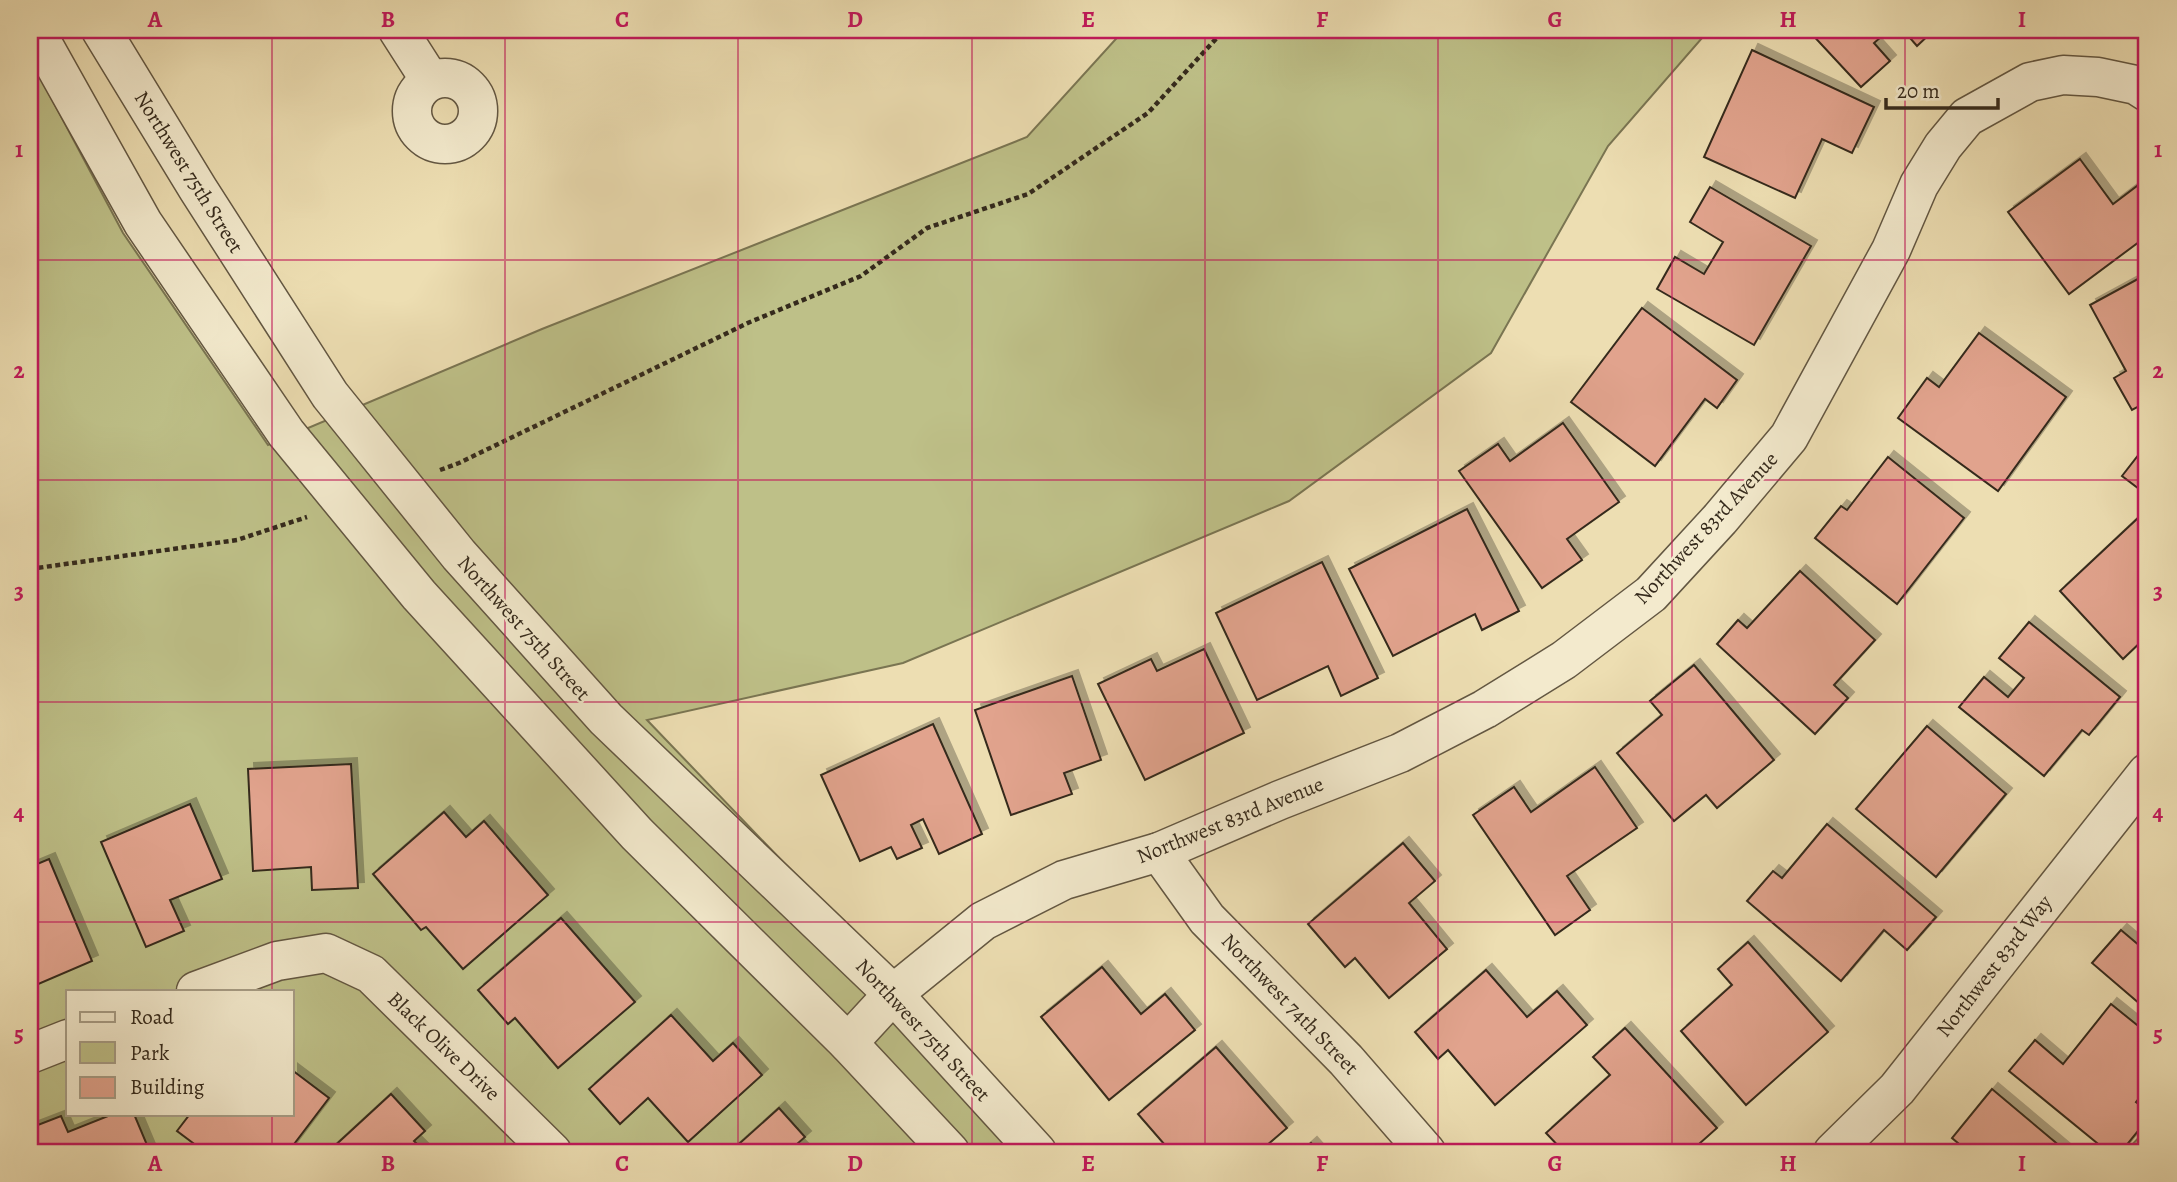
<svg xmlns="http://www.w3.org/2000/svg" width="2177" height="1182" viewBox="0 0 2177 1182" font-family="Alegreya,serif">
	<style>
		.green { fill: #bec088; stroke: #7a7552; stroke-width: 2; fill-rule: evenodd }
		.building { fill: #e1a38d; stroke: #352a1c; stroke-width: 2; filter: url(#shadow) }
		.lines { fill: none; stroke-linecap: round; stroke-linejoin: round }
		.minor-casing { stroke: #635742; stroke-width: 41 }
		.tertiary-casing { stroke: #635742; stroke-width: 41 }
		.path { stroke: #352a1c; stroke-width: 4.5; stroke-dasharray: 5 3.5; stroke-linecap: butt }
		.minor { stroke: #f3eacd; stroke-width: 38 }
		.tertiary { stroke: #f3eacd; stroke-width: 38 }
		.grid { fill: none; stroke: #c2185b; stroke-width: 2; stroke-opacity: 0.55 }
		.labels { text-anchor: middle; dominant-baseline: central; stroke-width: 5; stroke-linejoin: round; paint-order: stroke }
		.street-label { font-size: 21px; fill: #352a1c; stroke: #f3eacd }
		.neatline { fill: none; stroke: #c2185b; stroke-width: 2.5 }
		.grid-label { font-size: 23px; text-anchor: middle; font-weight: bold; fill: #c2185b }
	</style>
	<defs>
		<filter id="shadow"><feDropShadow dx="6" dy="-6" stdDeviation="0" flood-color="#0004"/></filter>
	</defs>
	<rect width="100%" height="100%" fill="#eddeb2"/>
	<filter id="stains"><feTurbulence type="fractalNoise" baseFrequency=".00286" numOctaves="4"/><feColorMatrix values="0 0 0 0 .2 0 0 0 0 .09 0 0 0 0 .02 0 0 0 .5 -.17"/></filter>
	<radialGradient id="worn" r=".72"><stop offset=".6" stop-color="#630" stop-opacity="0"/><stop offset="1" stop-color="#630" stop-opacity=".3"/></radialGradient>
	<g class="green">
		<path d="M1124,30h585l-101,116 -117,207 -202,148 -386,162 -256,57 414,432h-1031v-1094l93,175 145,212 274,-116 485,-192zM68,991h224v123h-224z"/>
		<path d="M2147,1129v23h-22z"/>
	</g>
	<g class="building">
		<path d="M1808,30h81l-15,13 16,18 -29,26z"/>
		<path d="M1903,30h31l-17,16z"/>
		<path d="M1752,50l122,57 -22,46 -30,-14 -27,59 -91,-41z"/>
		<path d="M2080,159l33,45 24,-18 10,14v36l-78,58 -61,-82z"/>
		<path d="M1710,187l101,59 -57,99 -97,-56 18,-32 29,17 19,-32 -33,-20z"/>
		<path d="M2147,274v128l-15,8 -18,-32 12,-7 -36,-66z"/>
		<path d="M1642,308l95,72 -20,28 -12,-9 -50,67 -84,-64z"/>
		<path d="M1979,333l87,64 -68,94 -100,-73 29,-40 12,9z"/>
		<path d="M1563,423l56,79 -52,37 15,21 -40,28 -83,-117 39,-27 12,17z"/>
		<path d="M2147,444v51l-25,-19z"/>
		<path d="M1888,457l76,61 -67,86 -82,-66 26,-32 6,4z"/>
		<path d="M1467,509l52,102 -37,19 -7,-16 -82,42 -44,-87z"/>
		<path d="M2138,518l9,10v108l-24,23 -63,-68z"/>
		<path d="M1322,562l56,116 -37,18 -13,-30 -71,34 -41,-87z"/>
		<path d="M1800,571l75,69 -41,45 14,13 -33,36 -98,-90 21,-24 9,8z"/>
		<path d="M2029,622l91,75 -31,38 -7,-5 -38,46 -85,-69 25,-30 24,20 16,-19 -25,-20z"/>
		<path d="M1204,649l40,84 -99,47 -47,-96 53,-25 6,12z"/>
		<path d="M1694,665l80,95 -57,48 -11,-13 -32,26 -57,-68 45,-38 -12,-14z"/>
		<path d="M1072,676l29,84 -37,13 8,21 -61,21 -36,-105z"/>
		<path d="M933,724l49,110 -43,20 -16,-35 -12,6 11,23 -25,11 -6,-12 -31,14 -39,-86z"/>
		<path d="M1927,726l79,68 -70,83 -80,-68z"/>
		<path d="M351,764l7,124 -46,2 -1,-23 -58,4 -5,-102z"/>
		<path d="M1595,767l42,61 -70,48 23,34 -35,25 -82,-120 41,-28 17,25z"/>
		<path d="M190,804l32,75 -52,21 14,31 -38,16 -45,-105z"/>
		<path d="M444,812l22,25 18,-16 64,74 -85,74 -37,-42 -5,3 -48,-56z"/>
		<path d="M1827,824l109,93 -29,33 -23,-20 -43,51 -94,-80 26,-30 9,7z"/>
		<path d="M1403,843l32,38 -26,22 38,46 -58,49 -34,-40 -10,9 -37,-43z"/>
		<path d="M49,859l43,102 -56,24 -2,-3 -4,2v-117z"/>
		<path d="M561,918l74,84 -77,66 -43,-50 -7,6 -30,-34z"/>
		<path d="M2147,918v16l-7,-7z"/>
		<path d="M2121,930l26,22v58l-55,-47z"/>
		<path d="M1748,942l80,90 -82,73 -65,-74 51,-46 -14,-16z"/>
		<path d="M1102,967l39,47 24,-20 30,36 -86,70 -68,-83z"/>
		<path d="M1486,970l41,47 30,-26 30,34 -92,80 -47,-55 -10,9 -23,-27z"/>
		<path d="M2111,1004l36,29v55l-11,14 11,9v9l-26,32h-13l-99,-81 26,-31 28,24z"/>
		<path d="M671,1015l42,46 20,-18 29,32 -74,67 -40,-44 -28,26 -31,-35z"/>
		<path d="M1625,1028l92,100 -27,24h-126l-18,-19 64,-58 -17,-18z"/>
		<path d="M1216,1047l71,81 -28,24h-88l-33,-38z"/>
		<path d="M292,1070l37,28 -41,54h-83l-28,-21 13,-17h102z"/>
		<path d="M1992,1089l75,63h-104l2,-3 -13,-11z"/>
		<path d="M391,1094l34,37 -11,10 11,11h-97z"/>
		<path d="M779,1108l26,29 -8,7 8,8h-75z"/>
		<path d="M113,1114h21l16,38h-120v-24l31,-12 7,16z"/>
		<path d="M1311,1143l8,9h-18z"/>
	</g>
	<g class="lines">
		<g class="minor-casing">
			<g id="minor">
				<path d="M398,30l32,50"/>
				<circle cx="445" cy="111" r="33"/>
				<path d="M1159,852l48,67 139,141 80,92"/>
				<path d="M196,991l81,-30 49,-8 45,21 181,178"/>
				<path d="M848,1043l45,-49 90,-73 81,-41 95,-28 121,-52 120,-47 85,-44 79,-49 87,-66 69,-75 69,-82 102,-187 28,-65 24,-39 24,-29 63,-35 33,-7 35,2 38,8 11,7"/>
				<path d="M30,1054l38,-15"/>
				<path d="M1833,1152l64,-63 250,-316"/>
			</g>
		</g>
		<g class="tertiary-casing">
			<g id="tertiary">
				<path d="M35,30l108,193 143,210 133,162 218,239 211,209 102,109"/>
				<path d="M101,30l97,159 132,206 129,160 147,164 287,275 144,158"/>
			</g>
		</g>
		<g class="path">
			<path d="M440,470l19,-7 291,-141 111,-46 66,-48 101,-34 120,-81 76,-83"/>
			<path d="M30,569l207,-29 70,-23"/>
		</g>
		<use href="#minor" class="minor"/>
		<use href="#tertiary" class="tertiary"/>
	</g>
	<path class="grid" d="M272,30v961M505,30v1122M738,30v1122M972,30v1122M1205,30v1122M1438,30v1122M1672,30v1122M1905,30v1122M30,260h2117M30,480h2117M30,702h2117M30,922h2117M272,1114v38"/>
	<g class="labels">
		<g class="street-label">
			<text transform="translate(189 172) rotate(58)">Northwest 75th Street</text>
			<text transform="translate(1706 528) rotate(-47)">Northwest 83rd Avenue</text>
			<text transform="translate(524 628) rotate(48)">Northwest 75th Street</text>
			<text transform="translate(1230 820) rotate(-22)">Northwest 83rd Avenue</text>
			<text transform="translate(1994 966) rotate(-52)">Northwest 83rd Way</text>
			<text transform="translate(1290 1004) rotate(46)">Northwest 74th Street</text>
			<text transform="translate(923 1030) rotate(47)">Northwest 75th Street</text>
			<text transform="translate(444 1046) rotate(44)">Black Olive Drive</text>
		</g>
	</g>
	<rect width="2177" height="1182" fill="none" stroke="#eddeb2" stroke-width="77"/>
	<rect x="66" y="990" width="228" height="126" fill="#f3eacd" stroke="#a79d86" stroke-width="2"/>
	<rect x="80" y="1012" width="35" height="10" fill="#f3eacd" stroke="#a79d86" stroke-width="2"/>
	<text x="130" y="1024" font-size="21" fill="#352a1c">Road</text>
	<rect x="80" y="1042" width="35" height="21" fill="#bec088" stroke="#a79d86" stroke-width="2"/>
	<text x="130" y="1060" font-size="21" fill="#352a1c">Park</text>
	<rect x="80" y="1077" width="35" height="21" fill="#e1a38d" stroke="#a79d86" stroke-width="2"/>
	<text x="130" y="1094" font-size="21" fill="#352a1c">Building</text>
	<path d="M1886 98v10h112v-10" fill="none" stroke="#352a1c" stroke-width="3.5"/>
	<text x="1897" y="98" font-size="21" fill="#352a1c" stroke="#f3eacd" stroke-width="5" paint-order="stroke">20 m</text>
	<rect x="38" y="38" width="2100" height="1106" class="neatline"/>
	<g class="grid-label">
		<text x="155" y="27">A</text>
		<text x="388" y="27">B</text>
		<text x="622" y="27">C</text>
		<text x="855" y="27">D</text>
		<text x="1088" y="27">E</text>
		<text x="1322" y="27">F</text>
		<text x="1555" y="27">G</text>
		<text x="1788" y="27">H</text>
		<text x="2022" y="27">I</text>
		<text x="19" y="157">1</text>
		<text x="2158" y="157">1</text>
		<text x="19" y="378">2</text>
		<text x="2158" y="378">2</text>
		<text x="19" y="599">3</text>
		<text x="2158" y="599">3</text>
		<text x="19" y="820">4</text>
		<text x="2158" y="820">4</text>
		<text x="19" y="1041">5</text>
		<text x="2158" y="1041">5</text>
		<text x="155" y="1171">A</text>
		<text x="388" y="1171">B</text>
		<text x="622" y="1171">C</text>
		<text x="855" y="1171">D</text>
		<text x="1088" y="1171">E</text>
		<text x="1322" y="1171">F</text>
		<text x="1555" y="1171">G</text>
		<text x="1788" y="1171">H</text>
		<text x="2022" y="1171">I</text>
	</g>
	<rect width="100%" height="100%" filter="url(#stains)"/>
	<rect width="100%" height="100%" fill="url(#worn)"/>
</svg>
